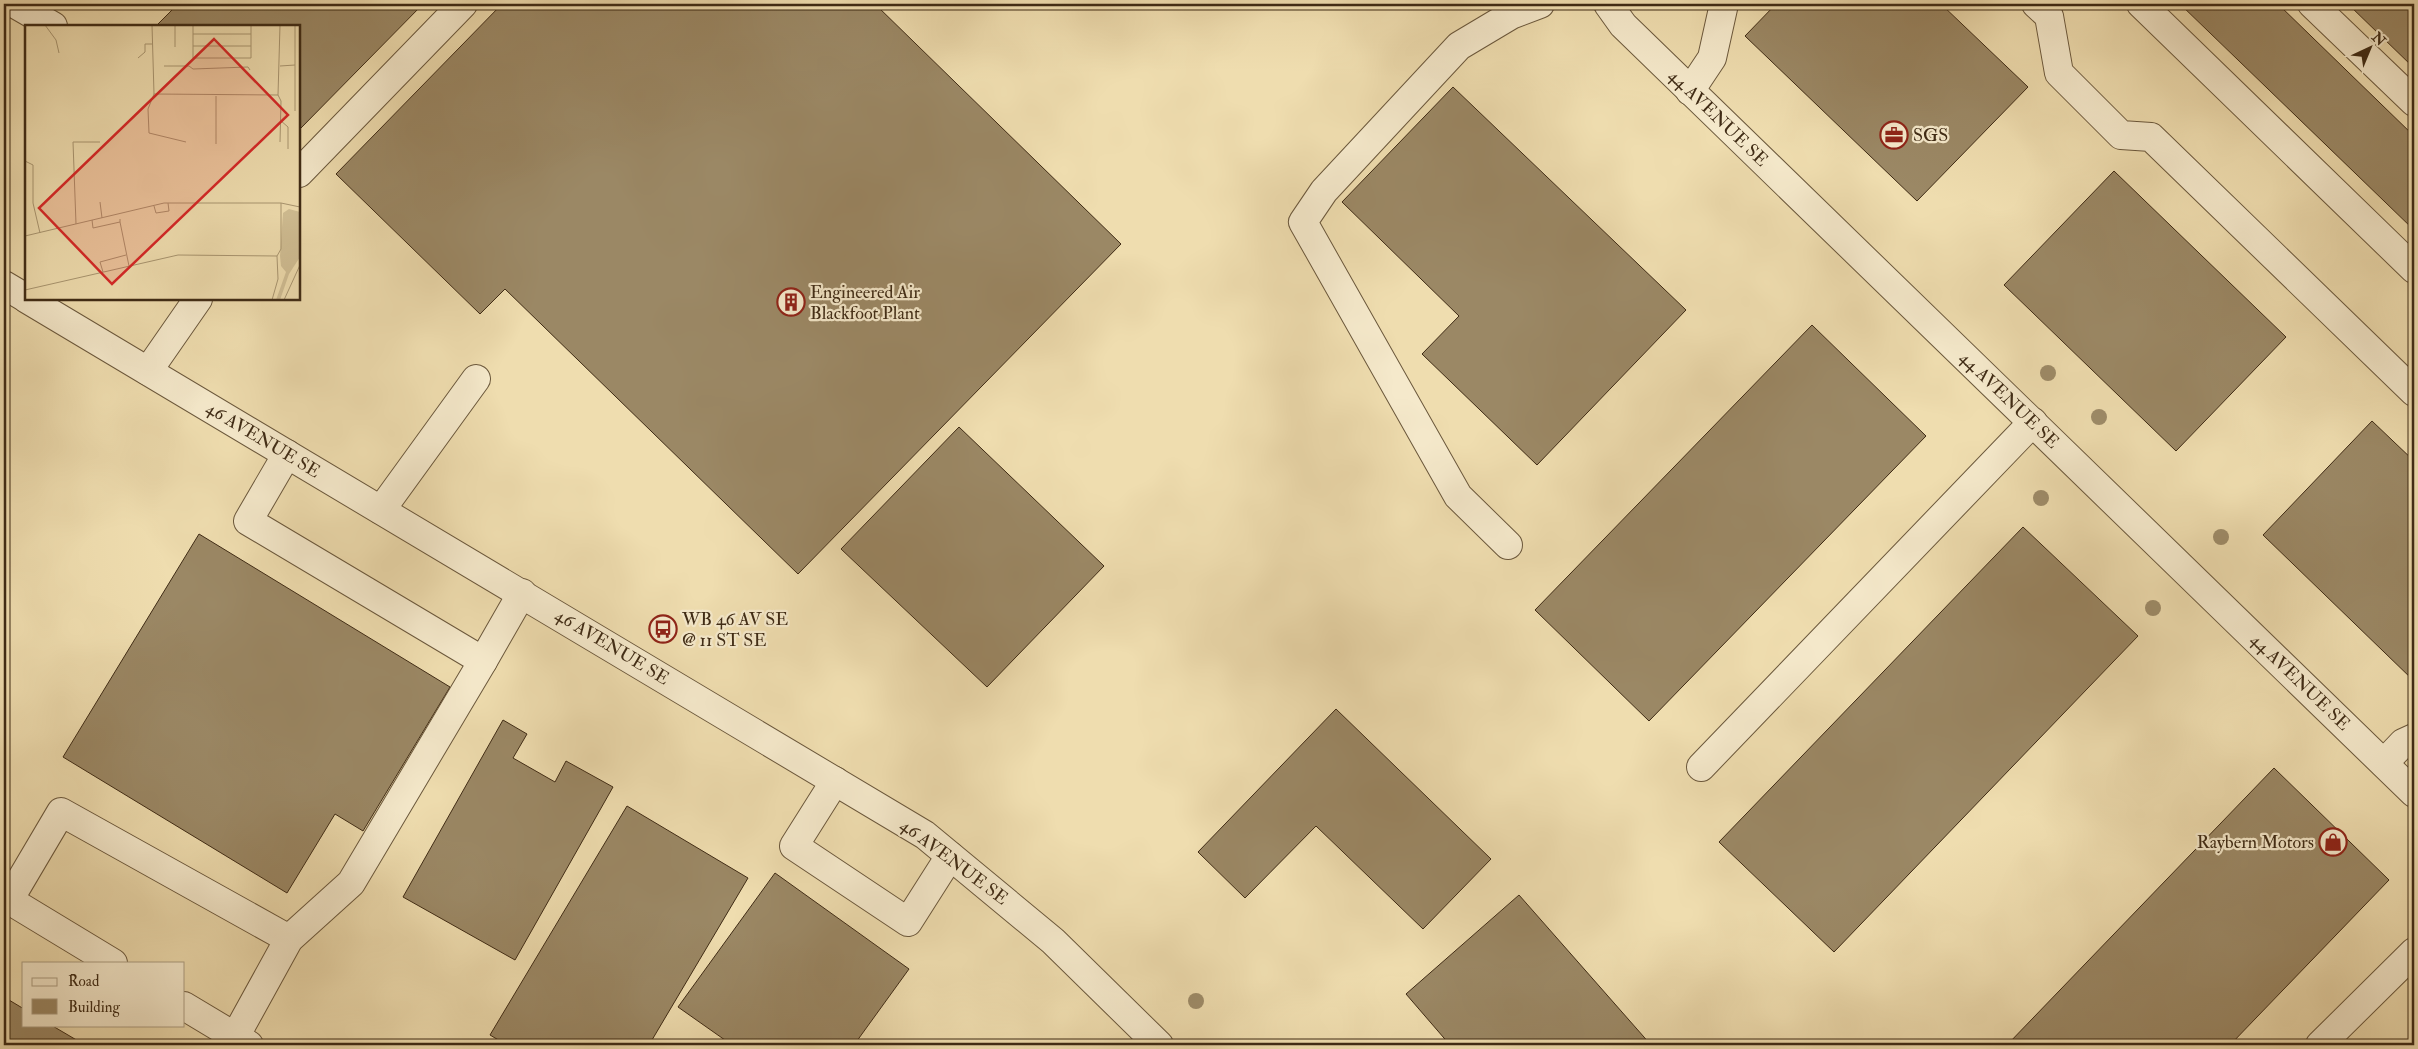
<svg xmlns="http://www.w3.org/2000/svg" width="2418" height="1049" viewBox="0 0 2418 1049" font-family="'IM FELL Double Pica',serif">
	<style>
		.building { fill: #9b8865; stroke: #3f2b15 }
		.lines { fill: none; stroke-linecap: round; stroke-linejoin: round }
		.minor-casing { stroke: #6b583c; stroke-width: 30 }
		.minor { stroke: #f5e9cb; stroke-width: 28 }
		.tree { fill: #9e8c69 }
		.labels { text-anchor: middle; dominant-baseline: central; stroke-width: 4.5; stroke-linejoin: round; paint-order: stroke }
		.street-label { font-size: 18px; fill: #3f2b15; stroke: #f5e9cb }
		.poi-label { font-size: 18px; fill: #3f2b15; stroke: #f5e9cb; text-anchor: start }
		.inset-road { fill: none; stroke: #a99671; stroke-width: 1 }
		.view { fill: #d62828; fill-opacity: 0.15; stroke: #d62828; stroke-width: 2.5 }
		.inset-edge { fill: none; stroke: #3f2b15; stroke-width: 2.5 }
	</style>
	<rect width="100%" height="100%" fill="#efddaf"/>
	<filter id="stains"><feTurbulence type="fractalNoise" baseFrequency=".004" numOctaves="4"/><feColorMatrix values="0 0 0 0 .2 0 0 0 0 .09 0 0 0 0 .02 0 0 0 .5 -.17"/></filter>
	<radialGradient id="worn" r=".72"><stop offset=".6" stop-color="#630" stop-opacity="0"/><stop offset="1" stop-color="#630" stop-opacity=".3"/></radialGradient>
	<g class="building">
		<path d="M178,4h245l-124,126v-104h-143z"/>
		<path d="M502,4h373l246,240 -323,330 -293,-285 -25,25 -144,-140z"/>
		<path d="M1776,4h165l87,83 -111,114 -172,-165z"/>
		<path d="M2180,4h98l136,132v94z"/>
		<path d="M2348,4h66v64z"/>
		<path d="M1453,87l233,223 -149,155 -115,-111 37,-38 -117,-114z"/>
		<path d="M2114,171l172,166 -110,114 -172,-166z"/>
		<path d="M1812,325l114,111 -277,285 -114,-111z"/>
		<path d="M2372,421l42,40v220l-151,-146z"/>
		<path d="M959,427l145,139 -117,121 -146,-138z"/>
		<path d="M2023,527l115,109 -304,316 -115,-110z"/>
		<path d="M199,534l251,153 -87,144 -28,-17 -48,79 -224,-136z"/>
		<path d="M1336,709l155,150 -68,70 -107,-103 -71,72 -47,-46z"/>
		<path d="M503,720l24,14 -14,24 42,24 11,-21 47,26 -98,173 -112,-63z"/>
		<path d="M2274,768l115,112 -159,165h-223z"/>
		<path d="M627,806l121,72 -99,167h-142l-17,-10z"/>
		<path d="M775,873l134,96 -55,76h-122l-54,-38z"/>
		<path d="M1519,895l132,150h-201l-44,-51z"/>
		<path d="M4,997l20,12v16h27l34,20h-81z"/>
	</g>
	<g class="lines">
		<g class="minor-casing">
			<g id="minor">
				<path d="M15,4l38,22"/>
				<path d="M1608,4l15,21 791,768"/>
				<path d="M2036,4l13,12 10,57 62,62 30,2 263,255"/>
				<path d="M2141,4l273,265"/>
				<path d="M2312,4l102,98"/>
				<path d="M1690,91l22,-33 12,-54"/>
				<path d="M299,173l164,-169"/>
				<path d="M4,285l22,13"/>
				<path d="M27,299l898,536 128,106 106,104"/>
				<path d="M148,371l50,-72"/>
				<path d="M287,454l-39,67 235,140 39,-68"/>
				<path d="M381,510l95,-131"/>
				<path d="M1508,545l-50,-49 -155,-274 21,-31 135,-145 52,-31 29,-11"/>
				<path d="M2384,763l19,-20 11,-5"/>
				<path d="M1701,767l332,-345"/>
				<path d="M835,781l-41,65 114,76 42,-66"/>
				<path d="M4,897l109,66"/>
				<path d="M9,900l52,-88 228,127"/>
				<path d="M184,1006l65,39"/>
				<path d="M235,1037l54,-98 62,-56 132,-222"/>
				<path d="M2320,1045l94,-93"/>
			</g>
		</g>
		<use href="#minor" class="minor"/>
	</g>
	<g class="tree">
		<circle cx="2048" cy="373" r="8"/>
		<circle cx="2099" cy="417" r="8"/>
		<circle cx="2041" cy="498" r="8"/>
		<circle cx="2221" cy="537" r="8"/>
		<circle cx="2153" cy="608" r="8"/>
		<circle cx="1196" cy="1001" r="8"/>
	</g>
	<defs>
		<g id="office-ring" transform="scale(1.4375)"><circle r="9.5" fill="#f5e9cb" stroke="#8f2418" stroke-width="1.5"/><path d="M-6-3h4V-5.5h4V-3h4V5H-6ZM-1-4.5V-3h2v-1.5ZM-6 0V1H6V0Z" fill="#8f2418"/></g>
		<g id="building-ring" transform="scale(1.4375)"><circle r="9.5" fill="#f5e9cb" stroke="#8f2418" stroke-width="1.5"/><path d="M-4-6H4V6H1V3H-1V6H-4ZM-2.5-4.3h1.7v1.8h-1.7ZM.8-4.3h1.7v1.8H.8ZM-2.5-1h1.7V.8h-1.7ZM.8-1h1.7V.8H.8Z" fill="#8f2418"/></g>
		<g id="bus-ring" transform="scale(1.4375)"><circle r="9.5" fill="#f5e9cb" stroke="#8f2418" stroke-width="1.5"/><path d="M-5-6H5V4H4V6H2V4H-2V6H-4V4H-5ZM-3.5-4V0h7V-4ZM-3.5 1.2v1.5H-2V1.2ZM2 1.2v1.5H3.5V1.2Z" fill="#8f2418"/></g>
		<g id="shop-ring" transform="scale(1.4375)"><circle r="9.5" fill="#f5e9cb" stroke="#8f2418" stroke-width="1.5"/><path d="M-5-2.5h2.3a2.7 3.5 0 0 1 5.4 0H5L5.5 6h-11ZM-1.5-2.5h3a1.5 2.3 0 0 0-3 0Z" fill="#8f2418"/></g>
	</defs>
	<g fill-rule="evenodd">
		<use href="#office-ring" x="1894" y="135"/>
		<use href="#building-ring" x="791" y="302"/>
		<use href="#bus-ring" x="663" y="629"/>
		<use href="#shop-ring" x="2333" y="842"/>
	</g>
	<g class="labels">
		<g class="street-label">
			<text transform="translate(1718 118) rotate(44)">44 AVENUE SE</text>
			<text transform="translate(2009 400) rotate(44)">44 AVENUE SE</text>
			<text transform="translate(263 440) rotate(31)">46 AVENUE SE</text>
			<text transform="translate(612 647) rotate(31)">46 AVENUE SE</text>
			<text transform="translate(2300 682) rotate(44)">44 AVENUE SE</text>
			<text transform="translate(954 862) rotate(37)">46 AVENUE SE</text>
		</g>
		<g class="poi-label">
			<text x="1913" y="135">SGS</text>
			<text x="810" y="292">Engineered Air<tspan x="810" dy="21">Blackfoot Plant</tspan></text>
			<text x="682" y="619">WB 46 AV SE<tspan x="682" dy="21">@ 11 ST SE</tspan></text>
			<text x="2314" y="842" text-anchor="end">Raybern Motors</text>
		</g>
	</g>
	<g transform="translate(25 25)">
		<rect width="275" height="275" fill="#efddaf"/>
		<path d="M264,184l11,3v45l-11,17 -9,26h-4l10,-28 -5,-6 -1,-10 3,-43z" fill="#d1bf95"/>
		<path class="inset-road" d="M20,0l11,15 3,13M127,0l2,69M168,0v33h58v-33M168,9h58M168,21h58M150,22v-22M113,33l7,-6v-8h7M139,41h25l4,3 55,-2 2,3M255,41l15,-1M129,69l124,1M129,69l-6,15 1,24 37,9M253,70l2,-70M253,70l3,6 -1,41M191,71v48M270,86v-86M255,95l8,7v22M0,136l8,4v38l7,30M75,177l2,16M129,181l2,7 13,-2 -1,-8M67,195l1,8 27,-6v-3M95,197l9,44M51,199l-3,-82h27M0,211l139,-33h117l19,4M252,231l4,-7v-46M78,247l-3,-10 26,-7M0,265l153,-35 99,1M247,275l6,-21 -1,-23M259,275l16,-35"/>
		<path class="view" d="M189,14l74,76 -176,169 -73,-76z"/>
		<rect width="275" height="275" class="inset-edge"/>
	</g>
	<rect width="2418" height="1049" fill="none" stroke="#efddaf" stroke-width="20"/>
	<rect x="5" y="5" width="2408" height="1039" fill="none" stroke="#3f2b15" stroke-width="2.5"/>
	<rect x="10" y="10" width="2398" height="1029" fill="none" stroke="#3f2b15"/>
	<rect x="22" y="962" width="162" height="65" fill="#f5e9cb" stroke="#ac9d82"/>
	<rect x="32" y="978" width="25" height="8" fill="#f5e9cb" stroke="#ac9d82"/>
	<text x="68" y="986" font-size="15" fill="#3f2b15">Road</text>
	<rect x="32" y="999" width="25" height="15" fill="#9b8865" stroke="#ac9d82"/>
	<text x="68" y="1012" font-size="15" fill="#3f2b15">Building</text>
	<g transform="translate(2370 48) rotate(44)" stroke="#f5e9cb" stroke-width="4" paint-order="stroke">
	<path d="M0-4L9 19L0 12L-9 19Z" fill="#3f2b15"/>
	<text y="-8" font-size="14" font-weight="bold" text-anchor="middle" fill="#3f2b15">N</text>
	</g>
	<rect width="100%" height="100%" filter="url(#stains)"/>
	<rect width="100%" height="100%" fill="url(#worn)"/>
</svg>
